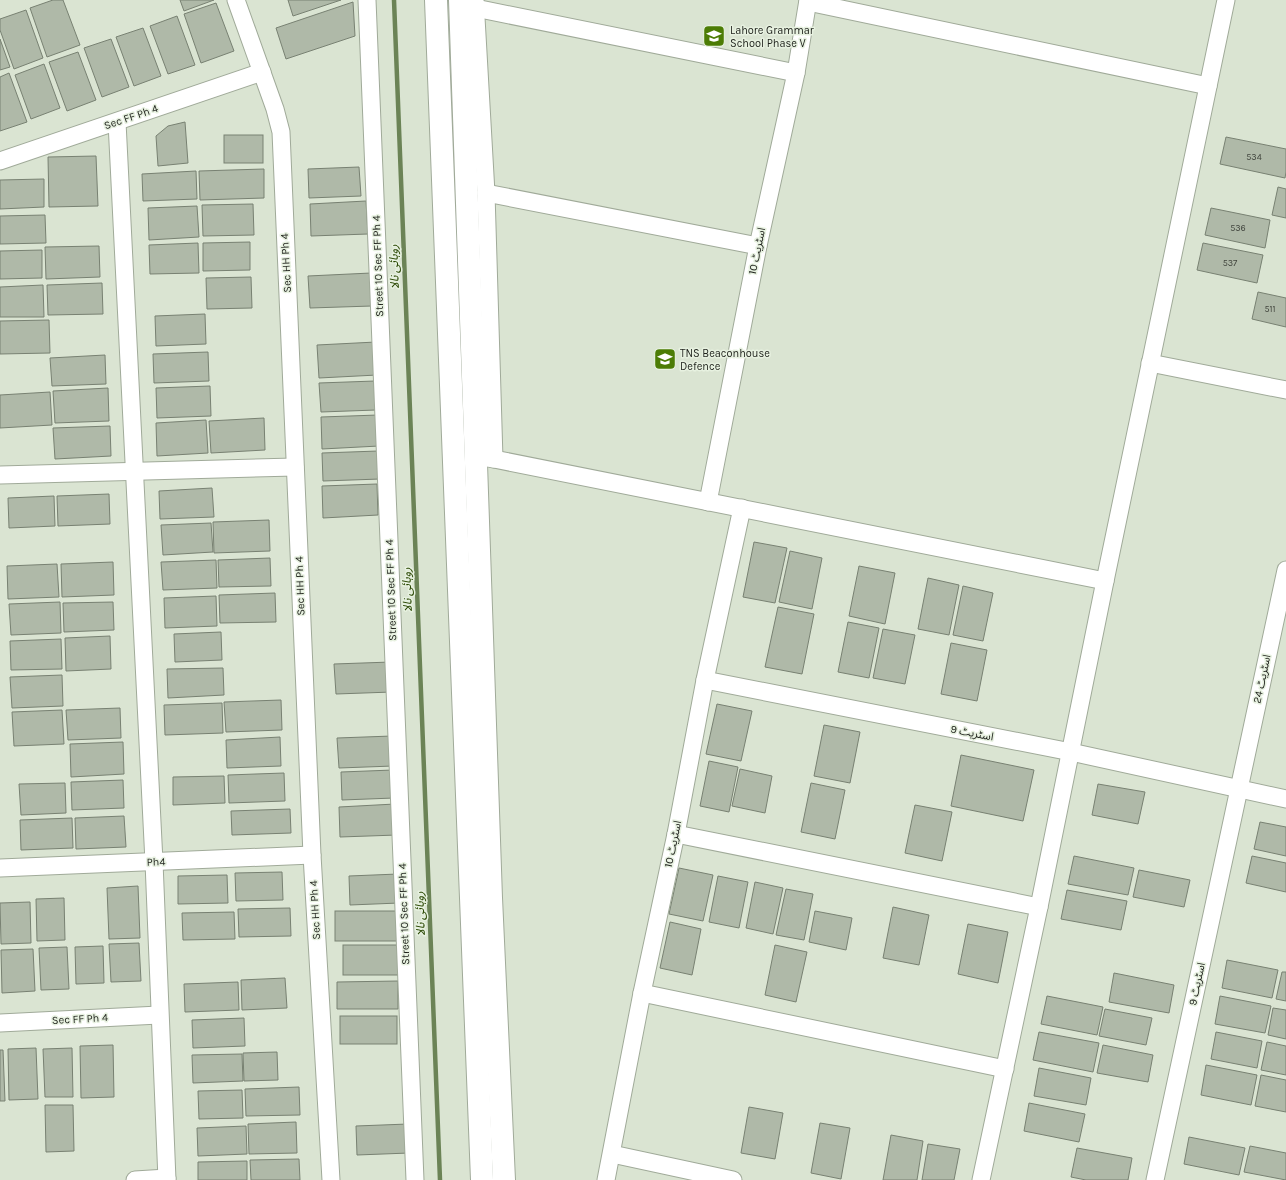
<svg xmlns="http://www.w3.org/2000/svg" width="1286" height="1180" viewBox="0 0 1286 1180" font-family="Karla,'Noto Sans Arabic',sans-serif">
	<style>
		.lines { fill: none; stroke-linecap: round; stroke-linejoin: round }
		.stream { stroke: #6b8356; stroke-width: 4.5 }
		.building { fill: #afb9a8; stroke: #788172 }
		.minor-casing { stroke: #a0aa99; stroke-width: 19 }
		.major-casing { stroke: #a0aa99; stroke-width: 24 }
		.minor { stroke: #fff; stroke-width: 17 }
		.major { stroke: #fff; stroke-width: 22 }
		.labels { text-anchor: middle; dominant-baseline: central; stroke-width: 3; stroke-linejoin: round; paint-order: stroke }
		.number-label { font-size: 9px; fill: #42463e }
		.poi-label { font-size: 11px; fill: #1d201a; stroke: #e7f1e0; text-anchor: start }
		.street-label { font-size: 11px; fill: #1d201a; stroke: #e7f1e0 }
		.water-label { font-size: 12px; font-style: italic; fill: #284600; stroke: #e7f1e0 }
	</style>
	<rect width="100%" height="100%" fill="#dae4d2"/>
	<g class="lines">
		<path class="stream" d="M394,0l46,1180"/>
	</g>
	<g class="building">
		<path d="M53,0h10l17,45 -33,12 -17,-49z"/>
		<path d="M180,0h34l-30,11z"/>
		<path d="M288,0h53l-48,16z"/>
		<path d="M353,2l2,34 -69,23 -10,-31z"/>
		<path d="M216,3l18,48 -33,12 -17,-49z"/>
		<path d="M26,10l17,48 -29,11 -14,-39v-11z"/>
		<path d="M177,16l18,49 -27,9 -18,-48z"/>
		<path d="M143,28l18,48 -27,10 -18,-49z"/>
		<path d="M0,39l10,28 -10,3z"/>
		<path d="M111,39l18,48 -27,10 -18,-49z"/>
		<path d="M78,52l18,48 -29,11 -18,-49z"/>
		<path d="M44,64l16,44 -29,11 -16,-44z"/>
		<path d="M9,73l18,49 -27,9v-54z"/>
		<path d="M185,122l3,41 -30,3 -2,-30 12,-10z"/>
		<rect x="224" y="135" width="39" height="28"/>
		<path d="M1226,137l60,12v23l-1,6 -65,-14z"/>
		<path d="M96,156l2,50 -49,1 -1,-50z"/>
		<path d="M359,167l2,29 -52,2 -1,-29z"/>
		<path d="M264,169v29l-64,2 -1,-29z"/>
		<path d="M196,171l1,28 -54,2 -1,-27z"/>
		<path d="M44,179v28l-44,2v-29z"/>
		<path d="M1278,187l8,2v29l-14,-3z"/>
		<path d="M366,201l2,33 -57,2 -1,-32z"/>
		<path d="M253,204l1,31 -51,1 -1,-31z"/>
		<path d="M197,206l2,31 -50,3 -1,-32z"/>
		<path d="M1211,208l59,12 -5,28 -60,-13z"/>
		<path d="M45,215l1,28 -46,1v-28z"/>
		<path d="M250,242v28l-47,1v-28z"/>
		<path d="M198,243l1,30 -49,1 -1,-29z"/>
		<path d="M1203,243l60,12 -6,28 -60,-13z"/>
		<path d="M99,246l1,31 -54,2 -1,-32z"/>
		<path d="M42,250v28l-42,1v-28z"/>
		<path d="M371,273l1,33 -62,2 -2,-32z"/>
		<path d="M251,277l1,31 -45,1 -1,-31z"/>
		<path d="M102,283l1,31 -55,1 -1,-30z"/>
		<path d="M43,285l1,32h-44v-30z"/>
		<path d="M1258,292l28,6v29l-34,-8z"/>
		<path d="M205,314l1,30 -50,2 -1,-30z"/>
		<path d="M49,320l1,33 -50,1v-33z"/>
		<path d="M376,342l1,33 -58,3 -2,-33z"/>
		<path d="M208,352l1,29 -55,2 -1,-29z"/>
		<path d="M105,355l1,29 -54,2 -2,-28z"/>
		<path d="M375,381l1,29 -55,2 -2,-29z"/>
		<path d="M210,386l1,30 -54,2 -1,-30z"/>
		<path d="M108,388l1,33 -54,2 -2,-32z"/>
		<path d="M50,392l2,33 -52,3v-33z"/>
		<path d="M378,415l1,31 -57,3 -1,-32z"/>
		<path d="M264,418l1,32 -54,3 -2,-32z"/>
		<path d="M206,420l2,33 -51,3 -1,-33z"/>
		<path d="M110,426l1,30 -56,3 -2,-31z"/>
		<path d="M378,451l2,28 -57,2 -1,-28z"/>
		<path d="M377,484l1,31 -55,3 -1,-32z"/>
		<path d="M212,488l2,29 -54,2 -1,-28z"/>
		<path d="M109,494l1,30 -52,2 -1,-30z"/>
		<path d="M54,496l1,30 -46,2 -1,-30z"/>
		<path d="M269,520l1,31 -56,2 -1,-31z"/>
		<path d="M211,523l2,29 -50,3 -2,-30z"/>
		<path d="M754,542l33,6 -12,55 -32,-6z"/>
		<path d="M790,551l32,7 -10,51 -33,-7z"/>
		<path d="M270,558l1,28 -52,1 -1,-27z"/>
		<path d="M216,560l1,28 -54,2 -2,-28z"/>
		<path d="M113,562l1,33 -52,2 -1,-33z"/>
		<path d="M57,564l2,33 -51,2 -1,-33z"/>
		<path d="M859,566l36,7 -10,51 -36,-8z"/>
		<path d="M928,578l31,7 -10,50 -31,-6z"/>
		<path d="M963,586l30,7 -10,48 -30,-6z"/>
		<path d="M275,593l1,29 -56,1 -1,-28z"/>
		<path d="M216,596l1,30 -52,2 -1,-30z"/>
		<path d="M60,602l1,31 -50,2 -2,-31z"/>
		<path d="M113,602l1,28 -50,2 -1,-29z"/>
		<path d="M778,607l36,7 -12,60 -37,-7z"/>
		<path d="M848,622l31,6 -10,50 -31,-6z"/>
		<path d="M883,629l32,6 -10,49 -32,-6z"/>
		<path d="M221,632l1,28 -47,2 -1,-28z"/>
		<path d="M110,636l1,33 -45,2 -1,-33z"/>
		<path d="M61,639l1,30 -51,1 -1,-29z"/>
		<path d="M951,643l36,7 -10,51 -36,-7z"/>
		<path d="M391,662l1,30 -56,2 -2,-30z"/>
		<path d="M223,668l1,27 -56,3 -1,-29z"/>
		<path d="M62,675l1,31 -51,2 -2,-31z"/>
		<path d="M281,700l1,30 -56,2 -2,-30z"/>
		<path d="M222,703l1,30 -58,2 -1,-30z"/>
		<path d="M717,704l35,7 -11,50 -35,-7z"/>
		<path d="M120,708l1,30 -53,2 -2,-30z"/>
		<path d="M62,710l2,34 -50,2 -2,-34z"/>
		<path d="M824,725l36,7 -10,51 -36,-7z"/>
		<path d="M392,736l1,30 -54,2 -2,-30z"/>
		<path d="M280,737l1,29 -54,2 -1,-28z"/>
		<path d="M123,742l1,32 -53,3 -1,-33z"/>
		<path d="M961,755l73,15 -11,51 -72,-15z"/>
		<path d="M709,761l29,6 -9,45 -29,-6z"/>
		<path d="M740,769l32,7 -7,37 -33,-7z"/>
		<path d="M393,770l1,28 -52,2 -1,-28z"/>
		<path d="M284,773l1,28 -56,2 -1,-28z"/>
		<path d="M224,776l1,27 -52,2v-28z"/>
		<path d="M123,780l1,28 -52,2 -1,-28z"/>
		<path d="M65,783l1,30 -45,2 -2,-31z"/>
		<path d="M811,783l34,7 -10,49 -34,-7z"/>
		<path d="M1098,784l47,8 -7,32 -46,-9z"/>
		<path d="M395,804l2,31 -57,2 -1,-30z"/>
		<path d="M915,805l37,7 -10,49 -37,-8z"/>
		<path d="M290,809l1,24 -59,2 -1,-24z"/>
		<path d="M124,816l2,31 -50,2 -1,-31z"/>
		<path d="M72,818l1,30 -52,2 -1,-30z"/>
		<path d="M1260,822l26,5v29l-32,-7z"/>
		<path d="M1074,856l60,12 -6,27 -60,-11z"/>
		<path d="M1252,856l34,7v29l-40,-9z"/>
		<path d="M679,868l34,7 -10,46 -34,-7z"/>
		<path d="M1139,870l51,10 -6,27 -51,-10z"/>
		<path d="M282,872l1,28 -47,1 -1,-28z"/>
		<path d="M398,874l1,29 -49,2 -1,-29z"/>
		<path d="M227,875l1,28 -50,1v-28z"/>
		<path d="M718,876l30,6 -9,46 -30,-6z"/>
		<path d="M755,882l28,6 -10,46 -27,-6z"/>
		<path d="M138,886l2,52 -31,1 -2,-51z"/>
		<path d="M786,889l27,5 -9,46 -28,-5z"/>
		<path d="M1067,890l60,11 -6,29 -60,-11z"/>
		<path d="M64,898l1,42 -28,1 -1,-42z"/>
		<path d="M30,902l1,41 -30,1 -1,-41z"/>
		<path d="M893,907l36,8 -10,50 -36,-7z"/>
		<path d="M290,908l1,28 -52,1 -1,-28z"/>
		<rect x="335" y="911" width="63" height="30"/>
		<path d="M815,911l37,7 -6,32 -37,-8z"/>
		<path d="M234,912l1,27 -52,1 -1,-27z"/>
		<path d="M670,922l31,7 -9,46 -32,-7z"/>
		<path d="M968,924l40,8 -10,51 -40,-9z"/>
		<path d="M139,943l2,38 -30,1 -2,-38z"/>
		<rect x="343" y="945" width="57" height="30"/>
		<path d="M775,945l32,7 -11,50 -31,-7z"/>
		<path d="M103,946l1,37 -28,1 -1,-37z"/>
		<path d="M67,947l2,42 -28,1 -2,-42z"/>
		<path d="M33,949l2,42 -33,2 -1,-43z"/>
		<path d="M1227,960l51,10 -6,28 -50,-10z"/>
		<path d="M1282,972h4v29l-10,-2z"/>
		<path d="M1114,973l60,12 -5,28 -60,-11z"/>
		<path d="M285,978l2,30 -45,2 -1,-30z"/>
		<path d="M398,981v28h-61v-27z"/>
		<path d="M238,982l1,28 -54,2 -1,-28z"/>
		<path d="M1047,996l56,11 -6,28 -56,-11z"/>
		<path d="M1220,996l51,10 -6,27 -50,-9z"/>
		<path d="M1273,1008l13,2v29l-18,-4z"/>
		<path d="M1105,1009l47,9 -6,27 -47,-9z"/>
		<rect x="340" y="1016" width="57" height="28"/>
		<path d="M244,1018l1,28 -52,2 -1,-28z"/>
		<path d="M1039,1032l60,11 -6,29 -60,-12z"/>
		<path d="M1216,1032l46,9 -5,27 -46,-9z"/>
		<path d="M1267,1042l19,4v29l-25,-5z"/>
		<path d="M113,1045l1,52 -33,1 -1,-52z"/>
		<path d="M1103,1045l50,10 -5,27 -51,-9z"/>
		<path d="M36,1048l2,51 -29,1 -1,-51z"/>
		<path d="M72,1048l1,49h-28l-2,-48z"/>
		<path d="M0,1050h3l2,51h-5z"/>
		<path d="M277,1052l1,28 -34,1 -1,-28z"/>
		<path d="M242,1054l1,27 -50,2 -1,-28z"/>
		<path d="M1206,1065l51,10 -6,30 -50,-10z"/>
		<path d="M1039,1068l52,10 -5,27 -52,-9z"/>
		<path d="M1261,1075l25,5v32l-31,-6z"/>
		<path d="M299,1087l1,28 -54,1 -1,-27z"/>
		<path d="M242,1090l1,28 -44,1 -1,-28z"/>
		<path d="M1029,1103l56,11 -6,28 -55,-11z"/>
		<path d="M45,1105h28l1,46 -28,1z"/>
		<path d="M749,1107l34,6 -8,46 -34,-6z"/>
		<path d="M296,1122l1,31 -48,1 -1,-30z"/>
		<path d="M820,1123l30,5 -9,51 -30,-6z"/>
		<path d="M408,1124l1,29 -52,2 -1,-29z"/>
		<path d="M246,1126l1,28 -49,2 -1,-28z"/>
		<path d="M891,1135l32,6 -6,39h-34z"/>
		<path d="M1189,1137l56,11 -6,27 -55,-11z"/>
		<path d="M928,1144l32,5 -6,31h-32z"/>
		<path d="M1250,1146l36,7v27l-42,-8z"/>
		<path d="M1077,1148l55,10 -4,22h-42l-15,-3z"/>
		<path d="M299,1159l1,21h-49l-1,-20z"/>
		<path d="M247,1161v19h-49v-18z"/>
	</g>
	<g class="lines">
		<g class="minor-casing">
			<g id="minor">
				<path d="M236,0l39,109 6,23 31,723 19,325"/>
				<path d="M367,0l48,1180"/>
				<path d="M475,0l11,193 8,266"/>
				<path d="M808,2l400,84"/>
				<path d="M475,8l321,65"/>
				<path d="M117,122l37,740 13,318"/>
				<path d="M0,161l262,-89"/>
				<path d="M486,193l272,53"/>
				<path d="M1150,363l136,27"/>
				<path d="M476,456l18,3 611,122"/>
				<path d="M0,475l295,-8"/>
				<path d="M708,502l50,-256 38,-173 12,-73"/>
				<path d="M705,680l366,72 215,47"/>
				<path d="M676,834l363,73"/>
				<path d="M0,868l312,-13"/>
				<path d="M642,993l363,76"/>
				<path d="M0,1023l159,-8"/>
				<path d="M612,1154l121,26"/>
				<path d="M135,1180l32,-2"/>
				<path d="M606,1180l36,-187 34,-159 29,-154 37,-172"/>
				<path d="M981,1180l58,-273 66,-326 121,-581"/>
				<path d="M1155,1180l131,-610"/>
			</g>
		</g>
		<g class="major-casing">
			<g id="major">
				<path d="M436,0l46,1180"/>
				<path d="M460,0l31,898 13,282"/>
			</g>
		</g>
		<use href="#minor" class="minor"/>
		<use href="#major" class="major"/>
	</g>
	<defs>
		<g id="school-square" transform="scale(1.15)"><rect x="-9" y="-9" width="18" height="18" rx="4" fill="#4c7c05" stroke="#e7f1e0"/><path d="M0-5L7-2L0 1L-7-2ZM-4 1L0 2.5L4 1V4Q0 6-4 4Z" fill="#fff"/></g>
	</defs>
	<g fill-rule="evenodd">
		<use href="#school-square" x="714" y="36"/>
		<use href="#school-square" x="665" y="359"/>
	</g>
	<g class="labels">
		<g class="number-label">
			<text x="1254" y="157">534</text>
			<text x="1238" y="228">536</text>
			<text x="1230" y="263">537</text>
			<text x="1270" y="309">511</text>
		</g>
		<g class="poi-label">
			<text x="730" y="30">Lahore Grammar<tspan x="730" dy="13">School Phase V</tspan></text>
			<text x="680" y="353">TNS Beaconhouse<tspan x="680" dy="13">Defence</tspan></text>
		</g>
		<g class="street-label">
			<text transform="translate(131 117) rotate(-19)">Sec FF Ph 4</text>
			<text transform="translate(757 251) rotate(-78)">اسٹریٹ 10</text>
			<text transform="translate(286 263) rotate(-93)">Sec HH Ph 4</text>
			<text transform="translate(378 266) rotate(-92)">Street 10 Sec FF Ph 4</text>
			<text transform="translate(300 586) rotate(-92)">Sec HH Ph 4</text>
			<text transform="translate(391 590) rotate(-92)">Street 10 Sec FF Ph 4</text>
			<text transform="translate(1262 679) rotate(-78)">اسٹریٹ 24</text>
			<text transform="translate(972 733) rotate(11)">اسٹریٹ 9</text>
			<text transform="translate(673 844) rotate(-78)">اسٹریٹ 10</text>
			<text transform="translate(156 862) rotate(-2)">Ph4</text>
			<text transform="translate(315 910) rotate(-93)">Sec HH Ph 4</text>
			<text transform="translate(404 914) rotate(-92)">Street 10 Sec FF Ph 4</text>
			<text transform="translate(1197 984) rotate(-78)">اسٹریٹ 9</text>
			<text transform="translate(80 1019) rotate(-3)">Sec FF Ph 4</text>
		</g>
		<g class="water-label">
			<text transform="translate(394 267) rotate(-92)">روہائی نالا</text>
			<text transform="translate(407 590) rotate(-92)">روہائی نالا</text>
			<text transform="translate(420 914) rotate(-92)">روہائی نالا</text>
		</g>
	</g>
</svg>
